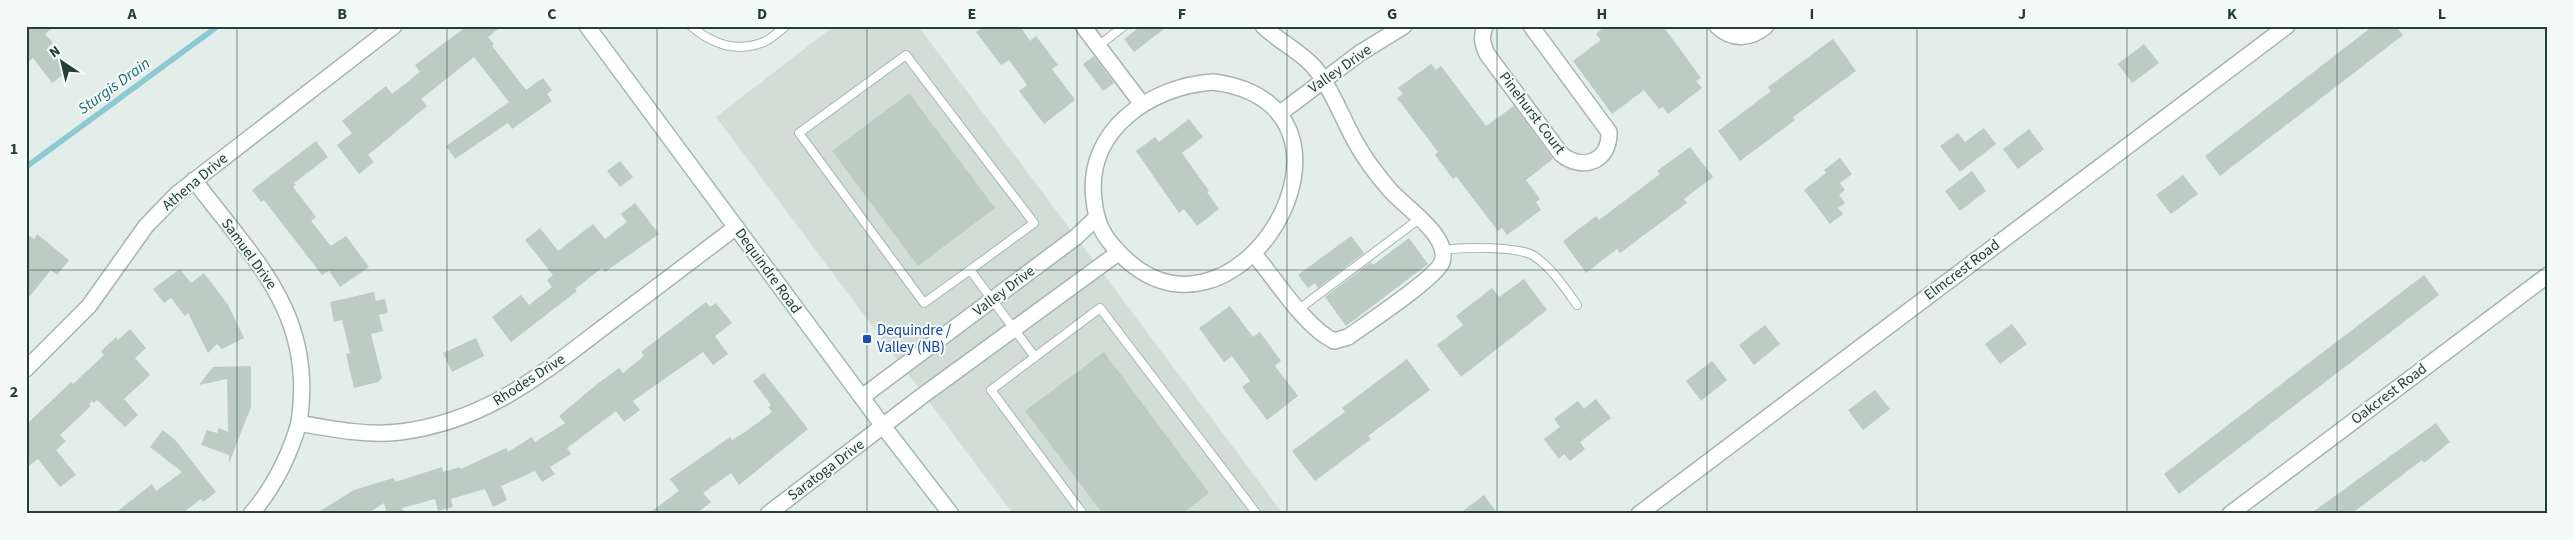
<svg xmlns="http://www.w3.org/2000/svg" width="2574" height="540" viewBox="0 0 2574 540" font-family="'Source Sans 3',sans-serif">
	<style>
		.built { fill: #d2ddd8 }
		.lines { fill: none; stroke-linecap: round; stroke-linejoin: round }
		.stream { stroke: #8bcad3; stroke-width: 5.5 }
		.building { fill: #bccbc4 }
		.service-casing { stroke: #a6b5b0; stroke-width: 10 }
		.minor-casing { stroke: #a6b5b0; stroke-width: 18 }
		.secondary-casing { stroke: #a2b9b0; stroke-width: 18 }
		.service { stroke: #fff; stroke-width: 8 }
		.minor { stroke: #fff; stroke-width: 15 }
		.secondary { stroke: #fff; stroke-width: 15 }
		.grid { fill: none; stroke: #233f37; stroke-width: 1; stroke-opacity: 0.55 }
		.transit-dot { fill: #1a4fb4; stroke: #f4faf7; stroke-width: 2 }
		.labels { text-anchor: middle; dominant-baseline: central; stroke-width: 4; stroke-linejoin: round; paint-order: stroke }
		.street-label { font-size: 15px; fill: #233f37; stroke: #f4faf7 }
		.transit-label { font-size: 15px; fill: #164399; stroke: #f4faf7; text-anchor: start }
		.water-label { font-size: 16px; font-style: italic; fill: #1b6f7d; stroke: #f4faf7 }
		.neatline { fill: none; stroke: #233f37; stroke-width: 2 }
		.grid-label { font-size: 16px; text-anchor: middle; font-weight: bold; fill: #233f37 }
	</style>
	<rect width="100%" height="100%" fill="#e3ede9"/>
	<path class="built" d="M834,26h84l365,488h-270l-297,-397z"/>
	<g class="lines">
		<path class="stream" d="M26,167l192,-141"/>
	</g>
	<g class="building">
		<path d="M26,26h29l-10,8 8,9 -5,4 20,24 -16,12 -19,-25 -7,6z"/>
		<path d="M467,26h35l-14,11 6,7 -2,2 34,44 17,-12 9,12 -5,4 5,7 -40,28 -4,-6 -53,36 -9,-13 63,-44 -35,-45 -53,42 6,7 -59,49 6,7 -15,12 -22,-29 15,-12 -10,-12 44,-35 6,8 28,-22 -5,-7z"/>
		<path d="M985,26h35l10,15 6,-5 22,29 -6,4 23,31 -31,24 -25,-33 8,-6 -18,-25 -8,5 -25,-33z"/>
		<path d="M1141,26h27l-34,26 -10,-13z"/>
		<path d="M1605,26h58l38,52 -5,3 6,7 -34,26 -5,-7 -4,2 -15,-19 -32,24 -39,-53 28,-21 -5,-6z"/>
		<path d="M2373,26h23l7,9 -183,141 -15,-20z"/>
		<path d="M1833,39l23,32 -63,46 2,3 -55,41 -22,-30 53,-40 -3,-4z"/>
		<path d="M2144,44l15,19 -27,20 -14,-19z"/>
		<path d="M1094,56l20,27 -11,8 -20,-27z"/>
		<path d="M1431,64l5,6 5,-4 45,60 28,-20 39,53 -27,21 14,19 -4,3 5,8 -34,25 -5,-7 -4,3 -42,-55 -3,3 -18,-24 3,-3 -41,-54 6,-4 -5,-6z"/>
		<path d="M909,93l86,115 -77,58 -86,-115z"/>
		<path d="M1189,119l14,18 -21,16 27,38 -2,1 12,17 -22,17 -13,-17 -5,4 -43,-62 19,-14 4,5z"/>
		<path d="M1984,128l12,16 -36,28 -20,-26 18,-13 7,9z"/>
		<path d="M2029,129l15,20 -26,20 -15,-20z"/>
		<path d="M316,141l12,16 -34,26 2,2 -3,2 23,30 -5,4 20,25 15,-10 23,31 -29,20 -11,-16 -7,4 -58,-75 -3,2 -9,-12z"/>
		<path d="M1690,147l23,30 -29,22 3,4 -67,50 -3,-4 -31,24 -23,-32 33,-25 3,4 61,-46 -3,-3z"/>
		<path d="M1840,158l12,16 -12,9 5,7 -6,5 6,8 -7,5 5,6 -13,10 -26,-34 22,-17 -2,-3z"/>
		<path d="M620,161l13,16 -13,10 -13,-16z"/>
		<path d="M1972,171l14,20 -26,20 -15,-20z"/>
		<path d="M2183,175l15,19 -27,20 -15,-19z"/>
		<path d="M635,203l24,31 -54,38 -3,-4 -27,21 2,2 -66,51 -19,-25 29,-22 8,10 23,-18 -5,-7 6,-5 -28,-35 15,-12 18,23 35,-27 12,15 22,-17 -6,-8z"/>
		<path d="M26,233l8,6 3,-5 32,26 -12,15 -6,-5 -25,31z"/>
		<path d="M1351,236l13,17 -46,35 -3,-5 -7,5 -10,-13z"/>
		<path d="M1409,238l19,26 -82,62 -21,-29 46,-35 2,3z"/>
		<path d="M180,269l11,14 13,-10 24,32 16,33 -22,11 -5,-5 -9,9 -20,-40 -3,3 -14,-18 -7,5 -11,-14z"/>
		<path d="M2424,275l15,20 -260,199 -15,-20z"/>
		<path d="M1524,279l23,31 -86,67 -24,-32 26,-20 -7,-9 36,-28 7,9z"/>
		<path d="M374,292l2,9 9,-2 3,14 -9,2 4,16 -12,3 11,44 -4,4 -24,6 -8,-34 4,-1 -8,-33 -8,2 -4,-20z"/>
		<path d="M706,302l4,5 6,-4 16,20 -17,13 13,18 -15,11 -10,-13 -70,49 7,9 -16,12 -8,-11 -49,37 4,6 -21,13 5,7 -13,8 -7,-11 -34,15 6,14 -14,7 -8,-18 -34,10 2,8 -15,4 -3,-12 -33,9 2,6h-17l-3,-11 -17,11h-52l39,-24 39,-12 2,4 47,-15 1,5 17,-5 1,2 45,-21 2,4 24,-15 3,5 30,-19 -6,-7 37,-31 23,-17 4,5 21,-17 -3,-4z"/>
		<path d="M1230,306l23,31 7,-5 21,29 -6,5 23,30 -31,24 -25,-33 8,-6 -18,-25 -8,6 -25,-34z"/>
		<path d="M2012,324l15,20 -27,20 -15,-20z"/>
		<path d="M1765,325l15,19 -26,21 -15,-20z"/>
		<path d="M130,329l16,19 -11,10 15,17 -26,24 14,16 -13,12 -28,-27 -3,3 -2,-2 -3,3 2,2 -31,29 6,6 -10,9 20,25 -16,12 -22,-28 -12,9v-43l45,-43 2,2 31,-29 -3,-4 15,-14 2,3z"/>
		<path d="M476,338l8,18 -32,16 -9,-19z"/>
		<path d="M1104,352l105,141 -27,21h-79l-78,-103z"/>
		<path d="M1407,359l23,31 -62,46 3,3 -56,42 -23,-30 53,-39 -3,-4z"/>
		<path d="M1712,361l15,19 -26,21 -15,-20z"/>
		<path d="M251,366v41l-22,56v-8l-28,-10 6,-15 10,3 2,-5 9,4 -1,-53 -28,6 14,-18z"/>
		<path d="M764,373l44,56 -69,56 -8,-12 -28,20 8,9 -15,12h-48l31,-23 -9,-12 60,-42 2,3 16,-10 24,-18 -4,-5 3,-2 -18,-24z"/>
		<path d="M1875,390l15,19 -27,21 -15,-20z"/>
		<path d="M1596,399l15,19 -31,24 5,7 -15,12 -6,-7 -5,5 -15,-20 16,-12 -6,-8 24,-18 6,8z"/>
		<path d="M2436,423l14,19 -26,21 -2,-3 -71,54h-41z"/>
		<path d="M163,430l13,11 40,51 -13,10 -2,-3 -20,15h-67l38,-30 4,7 26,-19 -32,-25z"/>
		<path d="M1484,495l14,19h-39z"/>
	</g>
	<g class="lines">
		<g class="service-casing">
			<g id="service">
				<path d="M691,26c21,18 46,27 73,16 7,-3 15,-11 22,-16"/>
				<path d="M1098,46l26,-20"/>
				<path d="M1443,250c19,-3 76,-4 91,6 18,12 31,32 43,49"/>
				<path d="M970,270l64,-47 -128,-168 -107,78 125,170 46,-33 65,87"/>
				<path d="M1299,309l120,-90"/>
				<path d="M1083,514l-92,-124 109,-82 157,206"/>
			</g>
		</g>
		<g class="minor-casing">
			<g id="minor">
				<path d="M1083,26l59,78"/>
				<path d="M1485,26c-4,11 -3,17 2,28l74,100c22,18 49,7 48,-22l-78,-106"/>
				<path d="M1717,26c15,15 34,13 49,0"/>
				<path d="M1213,82c183,23 18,301 -99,165 -13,-14 -18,-28 -20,-47 -9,-70 57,-114 119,-118z"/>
				<path d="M1279,114l81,-61 44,-27"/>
				<path d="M194,180c60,80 122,134 105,243"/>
				<path d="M1254,254c22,26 51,73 80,87l14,-4c17,-12 88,-59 94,-75 9,-26 -38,-55 -53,-73 -12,-14 -24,-30 -33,-46 -14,-25 -24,-54 -42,-76 -14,-16 -36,-26 -51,-41"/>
				<path d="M26,369l63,-63 57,-80 31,-32 217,-168"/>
				<path d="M862,397l214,-160 20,-19"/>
				<path d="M251,514c24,-28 38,-57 48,-91 33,6 68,13 101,9 87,-11 142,-58 209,-109 43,-32 85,-64 127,-96"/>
				<path d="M768,514l154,-118 196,-143"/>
				<path d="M1639,514l648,-488"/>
				<path d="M2230,514l318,-239"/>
			</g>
		</g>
		<g class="secondary-casing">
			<path id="secondary" d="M587,26l296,400 68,88"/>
		</g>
		<use href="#service" class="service"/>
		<use href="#minor" class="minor"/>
		<use href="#secondary" class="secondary"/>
	</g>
	<path class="grid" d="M237,26v488M447,26v488M657,26v488M867,26v488M1077,26v488M1287,26v488M1497,26v488M1707,26v488M1917,26v488M2127,26v488M2337,26v488M26,270h2522"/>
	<rect class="transit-dot" x="862" y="334" width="10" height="10" rx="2.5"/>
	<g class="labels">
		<g class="street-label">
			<text transform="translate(1340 69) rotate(-35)">Valley Drive</text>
			<text transform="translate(1532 113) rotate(53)">Pinehurst Court</text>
			<text transform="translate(195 182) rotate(-40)">Athena Drive</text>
			<text transform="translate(249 254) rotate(54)">Samuel Drive</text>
			<text transform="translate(1962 270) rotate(-37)">Elmcrest Road</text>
			<text transform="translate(768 271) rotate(54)">Dequindre Road</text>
			<text transform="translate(1004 291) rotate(-37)">Valley Drive</text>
			<text transform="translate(529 380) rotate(-33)">Rhodes Drive</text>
			<text transform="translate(2389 394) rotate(-37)">Oakcrest Road</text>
			<text transform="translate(826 470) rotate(-37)">Saratoga Drive</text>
		</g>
		<g class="transit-label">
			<text x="877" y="330">Dequindre /<tspan x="877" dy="17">Valley (NB)</tspan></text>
		</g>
		<g class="water-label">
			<text transform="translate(114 86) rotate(-36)">Sturgis Drain</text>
		</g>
	</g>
	<rect width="2574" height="540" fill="none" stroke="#f4faf7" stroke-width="55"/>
	<g transform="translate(62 62) rotate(325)" stroke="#f4faf7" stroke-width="4" paint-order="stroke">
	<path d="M0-4L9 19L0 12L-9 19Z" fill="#233f37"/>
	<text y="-8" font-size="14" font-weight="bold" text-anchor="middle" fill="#233f37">N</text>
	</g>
	<rect x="28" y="28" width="2518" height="484" class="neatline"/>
	<g class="grid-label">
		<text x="132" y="19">A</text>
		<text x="342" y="19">B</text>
		<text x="552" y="19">C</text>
		<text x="762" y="19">D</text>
		<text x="972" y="19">E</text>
		<text x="1182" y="19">F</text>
		<text x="1392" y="19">G</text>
		<text x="1602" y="19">H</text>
		<text x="1812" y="19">I</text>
		<text x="2022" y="19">J</text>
		<text x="2232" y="19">K</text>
		<text x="2442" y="19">L</text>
		<text x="14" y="154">1</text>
		<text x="14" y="397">2</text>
	</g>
</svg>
